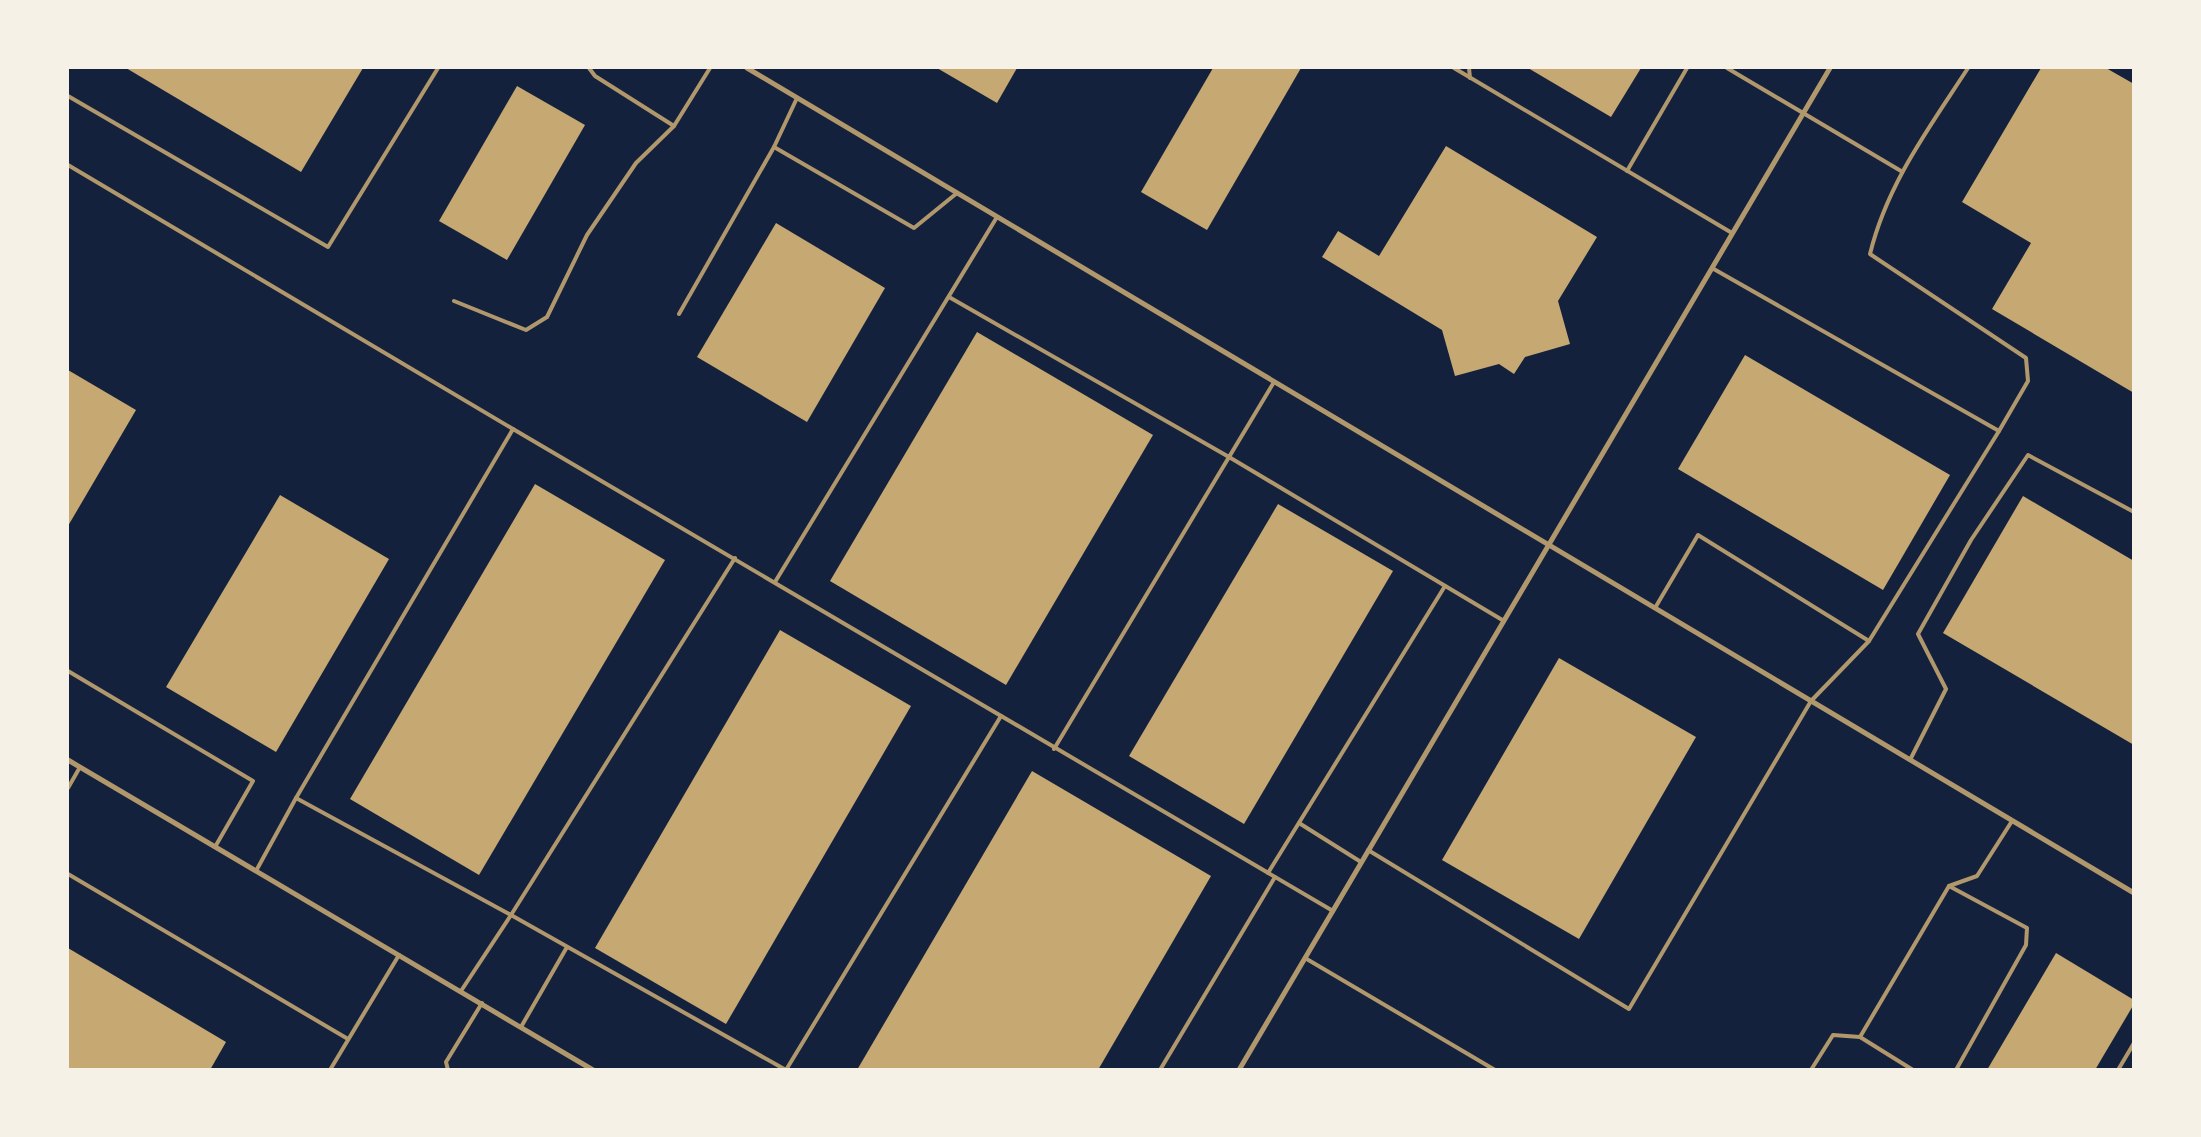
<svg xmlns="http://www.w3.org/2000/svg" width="2201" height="1137" viewBox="0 0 2201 1137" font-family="'Golos Text',sans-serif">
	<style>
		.building { fill: #c6a872 }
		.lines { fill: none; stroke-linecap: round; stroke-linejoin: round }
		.service { stroke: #b1986c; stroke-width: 4 }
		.minor { stroke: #b1986c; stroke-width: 5 }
	</style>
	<rect width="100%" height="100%" fill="#14213d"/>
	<g class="building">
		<path d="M126,68h237l-62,104z"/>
		<path d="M937,68h80l-20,35z"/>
		<path d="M1213,68h88l-94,162 -66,-38z"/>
		<path d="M1528,68h113l-30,49z"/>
		<path d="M2041,68h65l28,16v309l-142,-84 39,-66 -69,-41z"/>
		<path d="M517,86l68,39 -78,135 -68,-39z"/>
		<path d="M1446,146l151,91 -39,64 12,43 -45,13 -11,17 -15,-10 -44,12 -13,-46 -120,-73 16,-26 41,25z"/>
		<path d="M776,223l109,65 -78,134 -110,-65z"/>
		<path d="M977,332l176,103 -147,250 -176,-104z"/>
		<path d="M1745,355l205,120 -67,115 -205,-121z"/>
		<path d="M68,370l68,40 -68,116z"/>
		<path d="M535,484l130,76 -186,315 -129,-76z"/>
		<path d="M280,495l109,64 -113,193 -110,-65z"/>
		<path d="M2023,496l111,65v184l-191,-112z"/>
		<path d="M1278,504l115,67 -149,253 -115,-68z"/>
		<path d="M780,630l131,76 -185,318 -131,-76z"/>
		<path d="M1559,658l137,79 -117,202 -137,-79z"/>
		<path d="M1032,771l179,105 -113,194h-241z"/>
		<path d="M68,948l158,94 -16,28h-142z"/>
		<path d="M2056,953l78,47v4l-39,66h-108z"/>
	</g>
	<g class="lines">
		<g class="service">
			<path d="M589,68l6,8 79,50 36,-58"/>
			<path d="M1454,68l278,165"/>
			<path d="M1469,68l1,10"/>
			<path d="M1727,68l174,103"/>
			<path d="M1968,68c-39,60 -81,116 -98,186l156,104 2,23 -29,50"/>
			<path d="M68,96l260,151 110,-179"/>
			<path d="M797,98l-23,49 140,81 43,-35"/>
			<path d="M68,165l445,264"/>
			<path d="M1627,171l60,-103"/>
			<path d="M949,297l280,160 275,164"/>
			<path d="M454,301l72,29 21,-13 40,-82 49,-72 38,-37"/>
			<path d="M679,314l95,-167"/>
			<path d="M775,582l222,-365"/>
			<path d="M1655,608l43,-73 171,106"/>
			<path d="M68,671l185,110 -38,66"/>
			<path d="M1054,749l220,-367"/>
			<path d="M1910,760l36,-71 -28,-55 53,-94 57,-85 106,57"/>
			<path d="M68,788l12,-21"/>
			<path d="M296,798l215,117 275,155"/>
			<path d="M1299,823l62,39"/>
			<path d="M1368,850l261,159 182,-308 58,-60 130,-210 -287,-163"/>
			<path d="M256,871l40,-73 217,-369 820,482"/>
			<path d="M1268,873l177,-287"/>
			<path d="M68,874l280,165"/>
			<path d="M1949,886l78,42 -1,17 -70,125"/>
			<path d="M1305,958l190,112"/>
			<path d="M461,991l50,-76 224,-357"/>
			<path d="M521,1027l46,-80"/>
			<path d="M1860,1037l53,33"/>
			<path d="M330,1070l69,-115"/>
			<path d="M448,1070l-2,-8 36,-59"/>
			<path d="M786,1070l215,-354"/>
			<path d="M1160,1070l115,-193"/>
			<path d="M1811,1070l22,-35 27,2 89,-151 28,-10 35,-55"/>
			<path d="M2118,1070l16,-27"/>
		</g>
		<g class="minor">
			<path d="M747,68l1387,825"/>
			<path d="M68,760l525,310"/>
			<path d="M1239,1070l591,-1002"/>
		</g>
	</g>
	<rect width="2201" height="1137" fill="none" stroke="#f6f1e7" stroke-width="138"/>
</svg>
